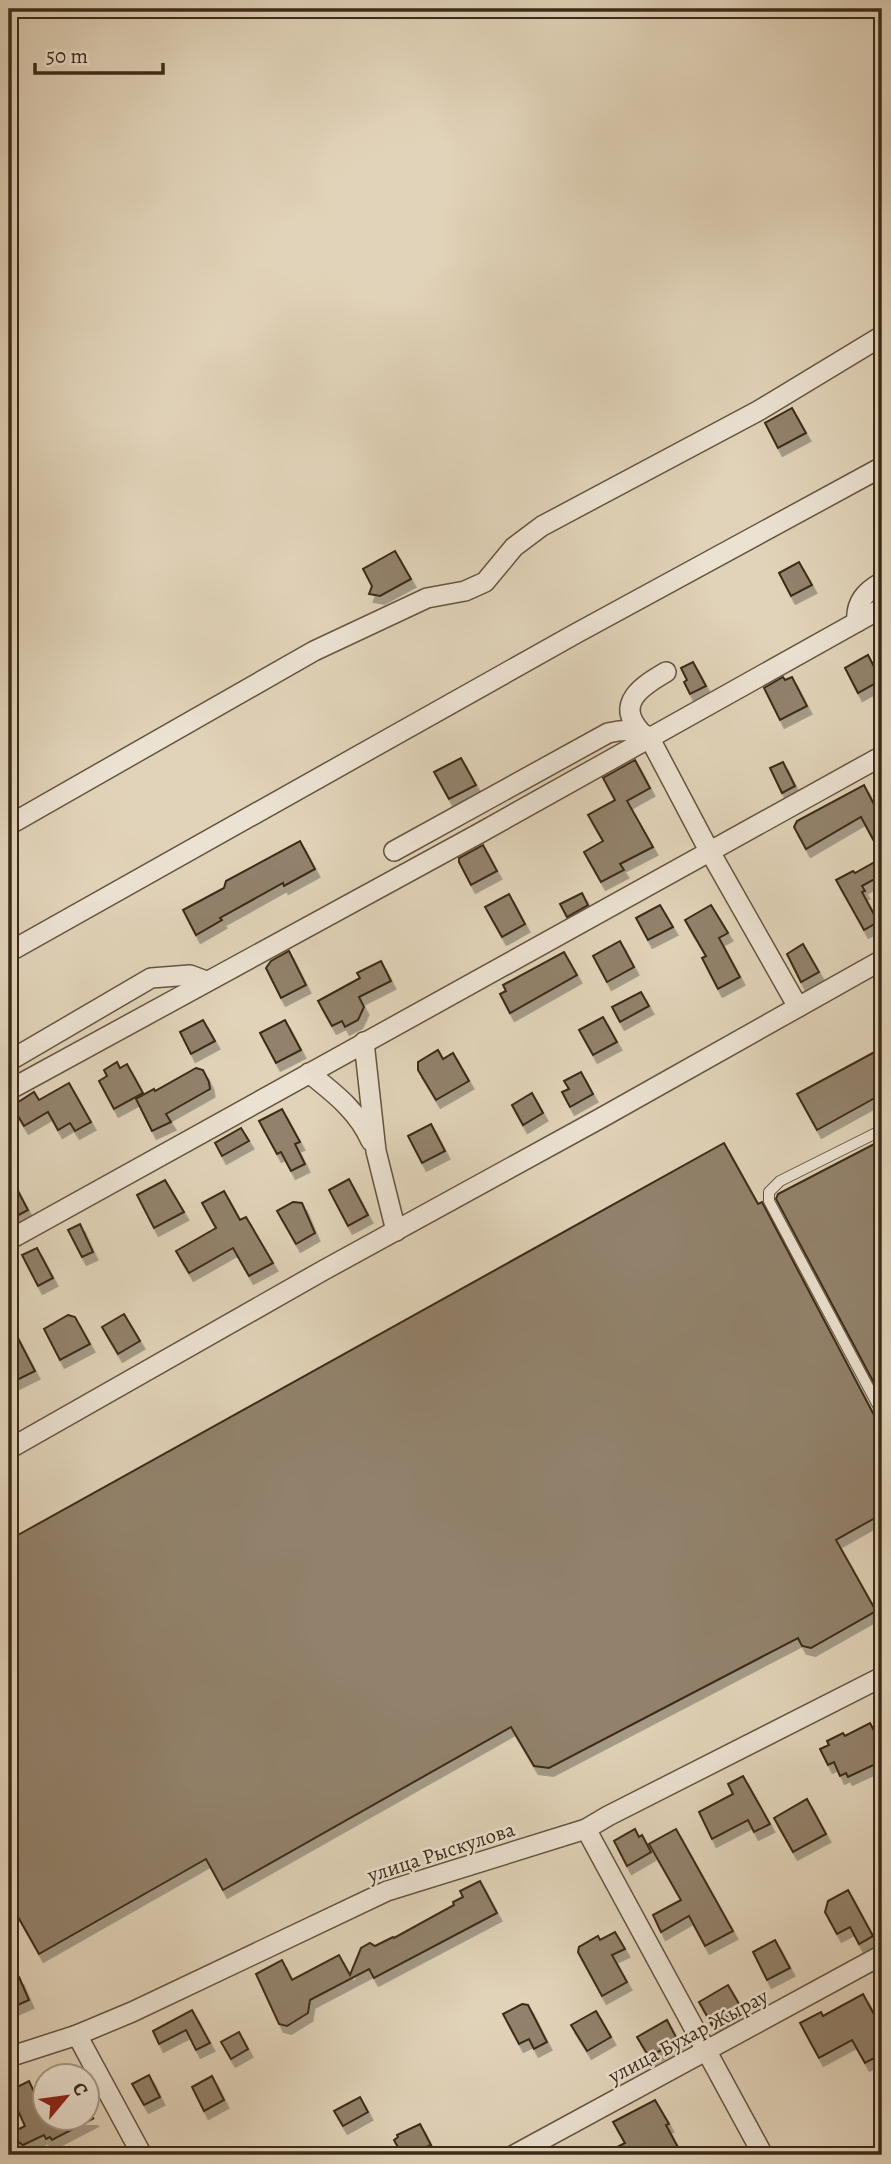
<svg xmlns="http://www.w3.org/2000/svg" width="891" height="2164" viewBox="0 0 891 2164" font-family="Alegreya,serif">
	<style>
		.building { fill: #92826c; stroke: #3c2b18; stroke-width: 2; filter: url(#shadow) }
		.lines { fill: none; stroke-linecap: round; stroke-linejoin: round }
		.lane-casing { stroke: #655540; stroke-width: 12 }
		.street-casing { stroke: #655540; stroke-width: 22 }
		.lane { stroke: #ece2d2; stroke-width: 10 }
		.street { stroke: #ece2d2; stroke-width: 19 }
		.labels { text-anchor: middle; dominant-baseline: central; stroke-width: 5; stroke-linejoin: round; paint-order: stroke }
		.street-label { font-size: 21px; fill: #3c2b18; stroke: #ece2d2 }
	</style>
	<defs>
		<filter id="shadow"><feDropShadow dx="4.5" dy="8" stdDeviation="0" flood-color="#0004"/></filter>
	</defs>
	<rect width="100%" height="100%" fill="#e1d3b9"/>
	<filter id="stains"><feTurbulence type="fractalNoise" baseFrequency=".00286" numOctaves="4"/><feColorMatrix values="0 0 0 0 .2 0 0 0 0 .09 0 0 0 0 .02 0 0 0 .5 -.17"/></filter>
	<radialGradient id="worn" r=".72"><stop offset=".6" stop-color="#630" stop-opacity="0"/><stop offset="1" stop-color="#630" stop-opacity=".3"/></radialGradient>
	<g class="building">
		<path d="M792,408l14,25 -28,15 -13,-25z"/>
		<path d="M395,551l16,28 -31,17 -11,-2 3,-8 -9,-17z"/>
		<path d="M799,562l13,23 -21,11 -12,-23z"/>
		<path d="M868,655l13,25 -23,13 -13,-25z"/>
		<path d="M693,662l13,24 -16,8 -6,-12 3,-2 -6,-12z"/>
		<path d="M783,677l2,3 7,-3 15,29 -27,14 -16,-32z"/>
		<path d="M461,758l15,27 -27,14 -15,-27z"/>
		<path d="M635,760l15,28 -23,13 26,46 -33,17 4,6 -23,12 -17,-30 19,-11 -15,-26 27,-15 -12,-22z"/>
		<path d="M783,762l12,24 -13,7 -12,-25z"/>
		<path d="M864,785l18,35v36l-21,-39 -55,32 -12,-22 3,-6z"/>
		<path d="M300,841l15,28 -31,17 -1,-3 -63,35 2,2 -26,15 -13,-25 41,-22 2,-7z"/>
		<path d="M483,845l14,26 -26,14 -12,-23v-4z"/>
		<path d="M882,858v17l-20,11 3,5 -3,1 16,30 -14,8 -28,-50 17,-9 2,2z"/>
		<path d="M582,893l6,12 -21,12 -7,-13z"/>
		<path d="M509,894l16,30 -23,13 -17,-30z"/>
		<path d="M660,905l13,22 -25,13 -12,-22z"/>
		<path d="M711,905l17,28 -9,5 21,39 -22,12 -16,-31 4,-2 -21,-36z"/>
		<path d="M620,941l14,26 -27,15 -14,-26z"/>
		<path d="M803,944l16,28 -18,10 -14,-28z"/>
		<path d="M289,951l17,34 -25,13 -15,-30 5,-7z"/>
		<path d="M564,952l13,23 -67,38 -10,-19 6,-3 -3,-6z"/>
		<path d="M381,961l10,20 -32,16 5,10 -6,13 -13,7 -3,-6 -10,5 -14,-25 42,-23 -3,-5z"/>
		<path d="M641,992l8,14 -29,16 -8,-15z"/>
		<path d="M603,1017l14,25 -24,13 -14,-25z"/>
		<path d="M203,1020l12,21 -24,13 -11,-22z"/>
		<path d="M285,1020l16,30 -25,13 -16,-30z"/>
		<path d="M882,1048v46l-65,36 -20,-36z"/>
		<path d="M438,1050l5,9 10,-6 16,28 -33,19 -18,-30v-8z"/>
		<path d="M117,1062l3,6 7,-4 16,29 -29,16 -15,-28 8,-5 -3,-6z"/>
		<path d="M196,1068l7,2 6,12 1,7 -44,25 5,8 -19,9 -16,-32 18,-10 1,2z"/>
		<path d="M581,1072l12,22 -23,13 -8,-15 7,-3 -5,-8z"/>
		<path d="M69,1083l22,39 -16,9 -5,-8 -12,7 -10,-18 -24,14 -12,-20 22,-14 5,8z"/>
		<path d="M532,1093l11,20 -20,12 -11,-20z"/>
		<path d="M282,1109l18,33 -5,2 10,20 -14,7 -10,-19 -4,2 -18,-33z"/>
		<path d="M431,1124l14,27 -23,12 -14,-27z"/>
		<path d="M241,1128l8,13 -27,15 -7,-13z"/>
		<path d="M882,1140v258l-106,-199 2,-5z"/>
		<path d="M724,1143l34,61 4,-2 113,215 7,3v94l-46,26 40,71 -65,37 -9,-2 -4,-8 -249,130 -15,-2 -23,-39 -288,163 -17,-31 -167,95 -30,-53v-361z"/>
		<path d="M9,1174l19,36 -19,10z"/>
		<path d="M349,1179l19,36 -20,11 -19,-36z"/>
		<path d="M165,1180l19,32 -30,16 -17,-33z"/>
		<path d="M224,1191l16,29 6,-3 27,46 -24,13 -16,-28 -44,25 -13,-22 40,-23 -14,-25z"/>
		<path d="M293,1202l9,1 13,30 -19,11 -19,-33z"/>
		<path d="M80,1224l13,28 -11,5 -14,-27z"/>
		<path d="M37,1248l16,30 -15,8 -16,-31z"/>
		<path d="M124,1314l16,27 -22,13 -16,-27z"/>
		<path d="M68,1315l7,2 15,27 -30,16 -16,-31z"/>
		<path d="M9,1321l26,50 -20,10 -6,-12z"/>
		<path d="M870,1723l12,23v15l-34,16 -2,-4 -6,3 -6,-14 -6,3 -8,-16 9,-4 -2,-4 16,-8 2,3z"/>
		<path d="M743,1776l27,48 -16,8 -6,-12 -36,19 -13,-27 34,-18 -5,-10z"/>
		<path d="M807,1799l19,35 -33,18 -19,-34z"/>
		<path d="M635,1829l4,8 3,-2 9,17 -24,14 -13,-25z"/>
		<path d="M676,1829l57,102 -28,15 -16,-30 -28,16 -8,-17 28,-15 -32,-56z"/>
		<path d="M480,1881l17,32 -123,65 -5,-9 -59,31 -2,13 -21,13 -8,-2 -23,-50 26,-14 10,20 47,-25 11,20 11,-27 9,-5 5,3 18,-9 1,1 60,-33 -1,-3 10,-5 -3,-6z"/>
		<path d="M848,1890l25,46 -14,8 -9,-17 -13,7 -12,-22 3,-11z"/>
		<path d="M615,1932l10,17 -13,6 15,27 -25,14 -24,-44 1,-5 19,-11 2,4z"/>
		<path d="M775,1940l15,28 -23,12 -14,-28z"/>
		<path d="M19,1977l10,23 -20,9v-28z"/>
		<path d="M728,1985l14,24 -30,16 -13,-23z"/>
		<path d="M863,1994l19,35v25l-17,9 -13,-23 -33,18 -19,-35 21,-11 2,4z"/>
		<path d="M522,2004l6,1 19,37 -13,7 -5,-10 -10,5 -16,-30z"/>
		<path d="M192,2010l18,33 -14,7 -10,-20 -27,14 -6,-13z"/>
		<path d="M596,2011l15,26 -24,14 -16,-26z"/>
		<path d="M667,2020l11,21 -29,16 -12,-20z"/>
		<path d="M239,2032l9,17 -17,10 -10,-17z"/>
		<path d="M149,2075l11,22 -16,8 -12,-21z"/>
		<path d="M212,2076l12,24 -20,11 -12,-24z"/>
		<path d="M29,2081l17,37h48l-42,22 -2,-3 -4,2 -2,-4 -21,10 -6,-4 -4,-9 12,-6 -16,-35z"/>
		<path d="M360,2097l8,15 -25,14 -9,-15z"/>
		<path d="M655,2100l14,24 -3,1 16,30h-80l23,-12 -12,-21z"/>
		<path d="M420,2124l11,21 -13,6 2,4h-18l-8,-15 4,-3 -1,-2z"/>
	</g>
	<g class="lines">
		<g class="lane-casing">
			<path id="lane" d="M882,1130l-102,51 -11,11v9l113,212"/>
		</g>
		<g class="street-casing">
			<g id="street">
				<path d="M857,622c-2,-20 9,-31 25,-40"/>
				<path d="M640,731c-25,-28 2,-45 26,-59"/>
				<path d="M9,825l305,-174 113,-53 38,-7 20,-9 29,-35 28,-21 216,-115 124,-75"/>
				<path d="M394,851l214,-118c16,-4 27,-4 41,4l56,106 93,164"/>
				<path d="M9,952l566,-318 307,-167"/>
				<path d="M364,1042l12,109 20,80"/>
				<path d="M9,1061l142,-83 39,-3 16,6"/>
				<path d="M309,1073c25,20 49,38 62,68"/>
				<path d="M9,1090l469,-256 404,-226"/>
				<path d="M9,1240l873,-484"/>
				<path d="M9,1449l315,-179 277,-152 281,-158"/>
				<path d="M586,1829l177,326"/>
				<path d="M77,2035l65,120"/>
				<path d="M9,2057l68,-22 55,-23 255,-121 199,-62 22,-13 274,-139"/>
				<path d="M514,2155l368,-200"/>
			</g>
		</g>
		<use href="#lane" class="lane"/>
		<use href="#street" class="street"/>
	</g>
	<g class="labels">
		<g class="street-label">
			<text transform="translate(441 1852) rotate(-18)">улица Рыскулова</text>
			<text transform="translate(688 2036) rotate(-28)">улица Бухар Жырау</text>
		</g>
	</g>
	<rect width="891" height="2164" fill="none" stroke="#e1d3b9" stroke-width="35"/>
	<rect x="10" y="10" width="870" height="2143" fill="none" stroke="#3c2b18" stroke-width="3.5"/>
	<rect x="18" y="18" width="856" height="2129" fill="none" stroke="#3c2b18" stroke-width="2"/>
	<g transform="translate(66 2097) rotate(61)"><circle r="33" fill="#ece2d2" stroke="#a69988" stroke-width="2"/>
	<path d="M0-5L12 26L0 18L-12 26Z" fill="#8f2418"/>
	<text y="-10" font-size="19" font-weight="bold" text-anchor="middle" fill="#3c2b18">С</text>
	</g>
	<path d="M35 63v10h128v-10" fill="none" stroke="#3c2b18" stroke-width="3.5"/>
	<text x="46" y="63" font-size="21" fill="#3c2b18" stroke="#ece2d2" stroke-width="5" paint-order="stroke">50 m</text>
	<rect width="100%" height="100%" filter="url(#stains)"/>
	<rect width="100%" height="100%" fill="url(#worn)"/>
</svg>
